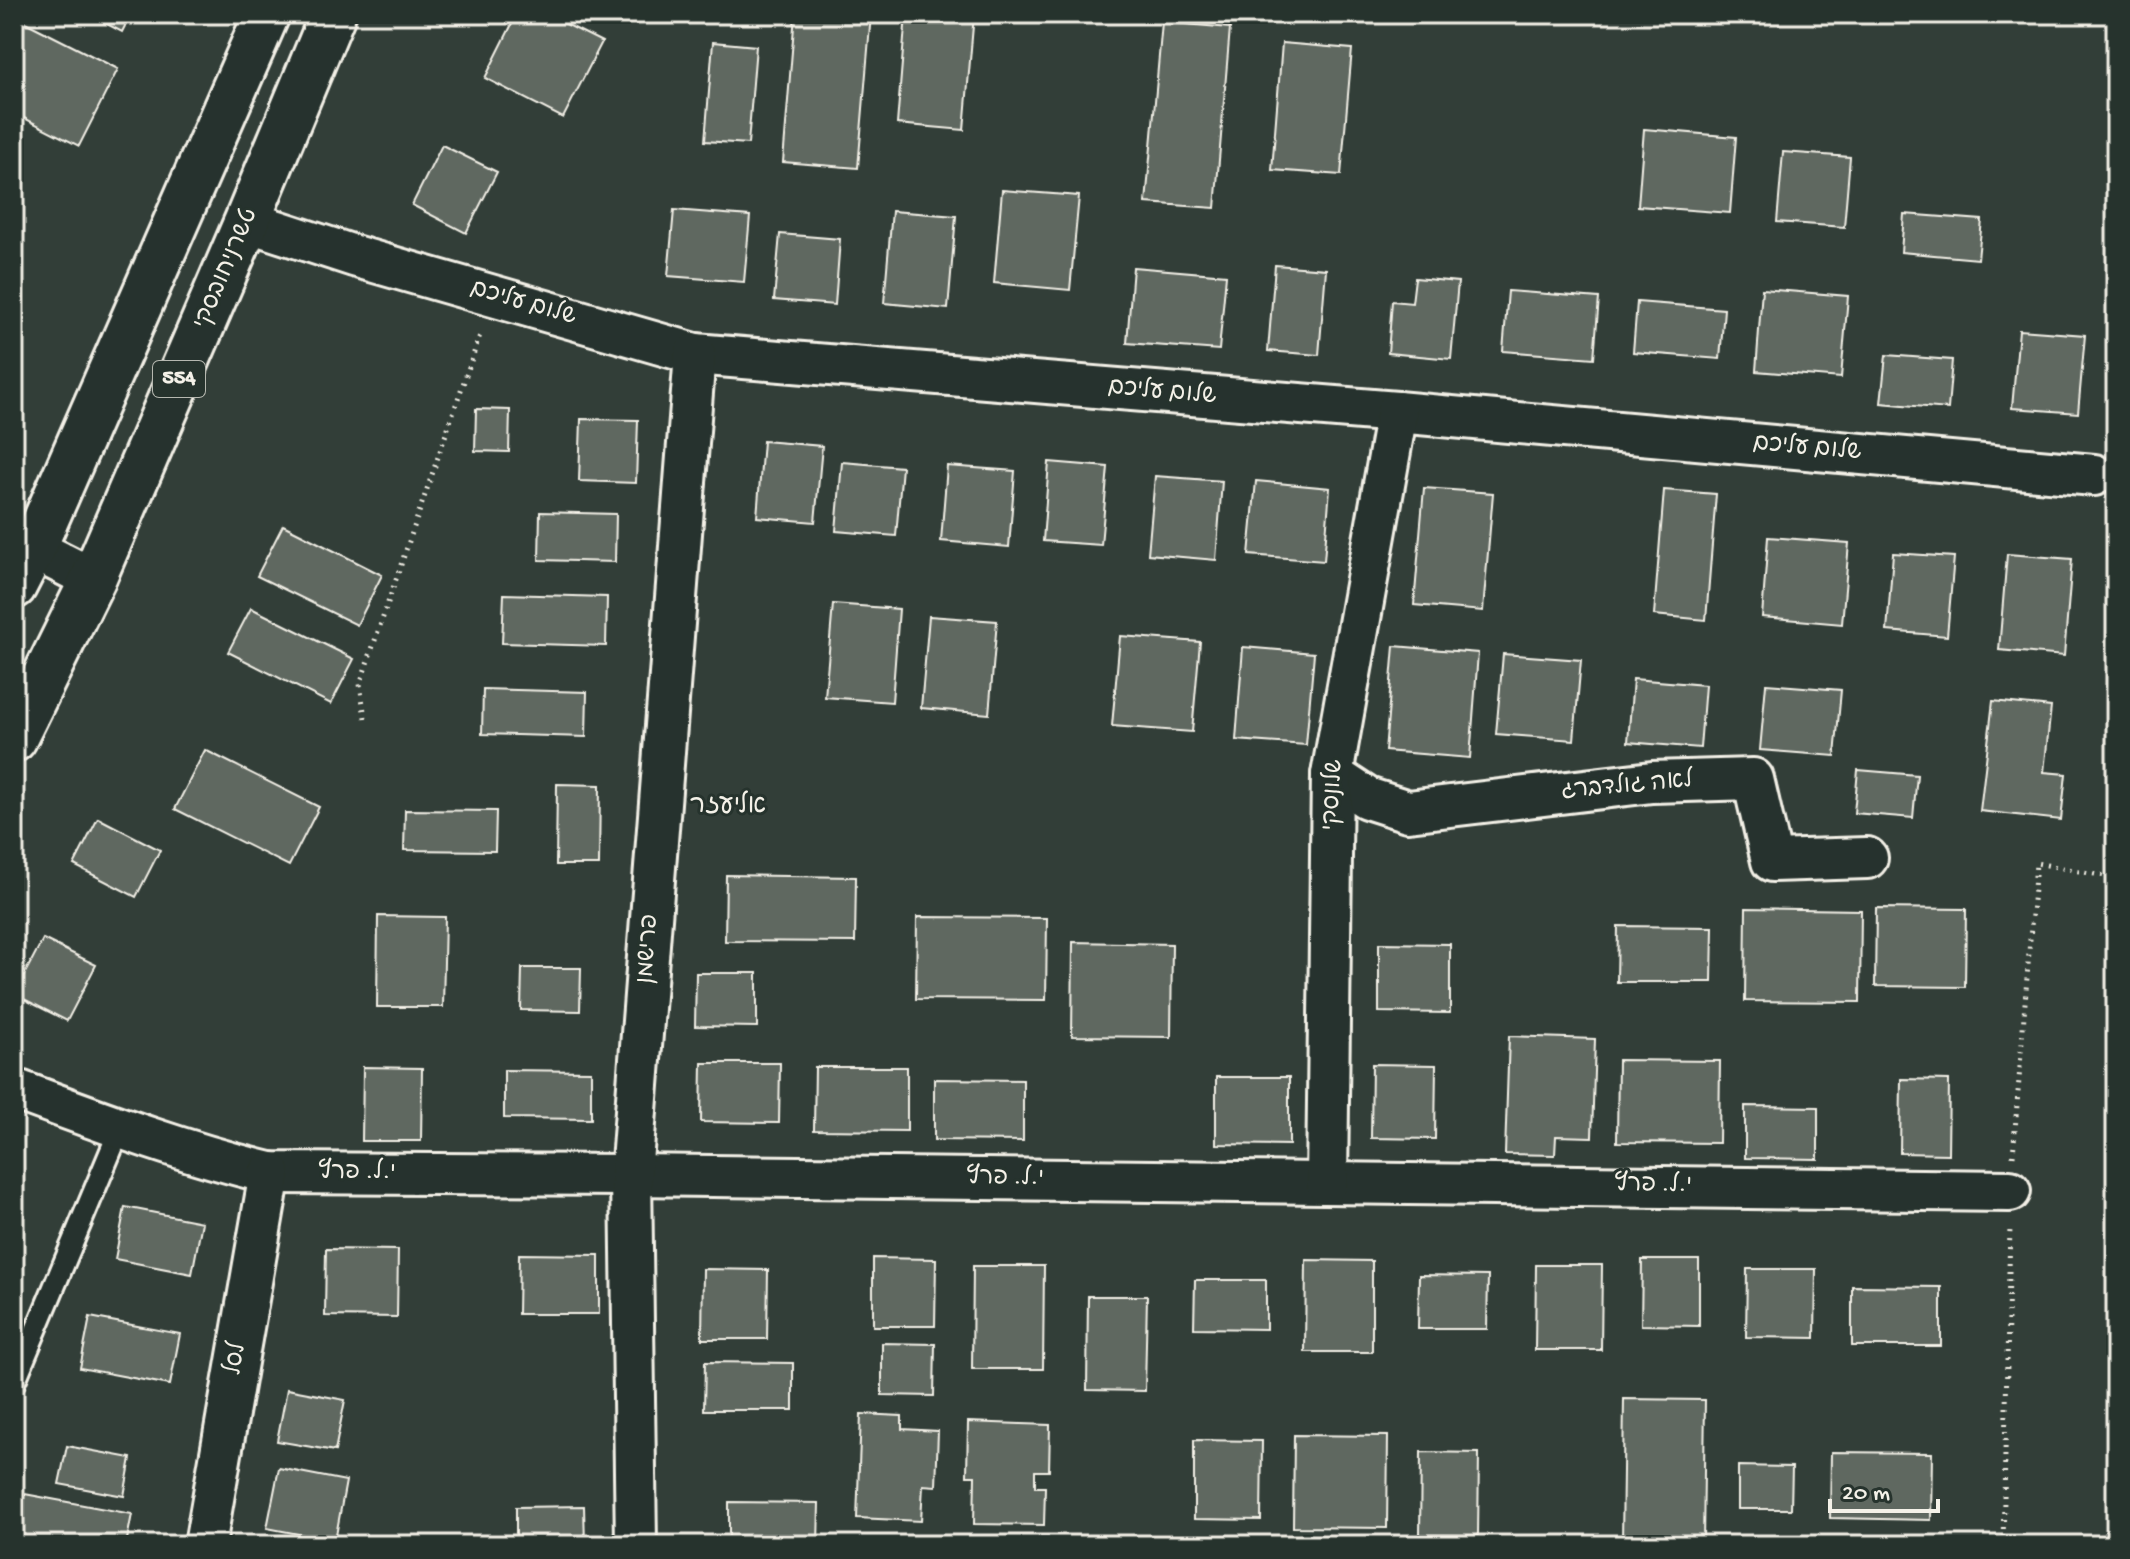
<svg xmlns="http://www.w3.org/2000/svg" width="2130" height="1559" viewBox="0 0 2130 1559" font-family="'Gochi Hand','Playpen Sans Hebrew',sans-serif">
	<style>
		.building { fill: #5f6861; stroke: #f4f1e8; stroke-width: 2 }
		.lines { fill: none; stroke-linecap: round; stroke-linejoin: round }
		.lane-casing { stroke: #f4f1e8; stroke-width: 26 }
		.street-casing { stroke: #f4f1e8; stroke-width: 46 }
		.primary-casing { stroke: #f4f1e8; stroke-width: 50 }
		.path { stroke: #f4f1e8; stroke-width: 5; stroke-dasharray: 2 6; stroke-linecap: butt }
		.lane { stroke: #26332d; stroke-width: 20 }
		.street { stroke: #26332d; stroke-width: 40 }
		.primary { stroke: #26332d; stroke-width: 44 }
		.labels { text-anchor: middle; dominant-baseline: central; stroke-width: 6; stroke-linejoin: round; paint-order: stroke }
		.shield { fill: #26332d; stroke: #b6b8b0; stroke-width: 2 }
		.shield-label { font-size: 22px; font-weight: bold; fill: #f4f1e8 }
		.street-label { font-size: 24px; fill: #f4f1e8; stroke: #26332d }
		.neighbourhood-label { font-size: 26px; fill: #f4f1e8; stroke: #26332d }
	</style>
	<rect width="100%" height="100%" fill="#323e38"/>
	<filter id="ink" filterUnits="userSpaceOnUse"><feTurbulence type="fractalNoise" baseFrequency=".0125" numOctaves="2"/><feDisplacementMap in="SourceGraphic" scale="16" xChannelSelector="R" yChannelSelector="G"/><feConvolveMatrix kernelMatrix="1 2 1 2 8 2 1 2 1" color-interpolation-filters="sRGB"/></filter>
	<g filter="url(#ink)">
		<g class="building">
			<path d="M88,14h43l-9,18z"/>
			<path d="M517,14h29l56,28 -39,76 -78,-40z"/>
			<path d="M795,14h76l-13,154 -75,-6z"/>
			<path d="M906,14h68l-10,116 -67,-6z"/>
			<path d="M19,19l99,50 -39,77 -65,-33v-83z"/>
			<path d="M1162,22l68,6 -15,180 -69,-5z"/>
			<path d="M713,42l43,4 -8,98 -43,-3z"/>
			<path d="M1282,43l70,6 -11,126 -69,-5z"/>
			<path d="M1644,129l92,8 -6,76 -92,-7z"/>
			<path d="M442,145l55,27 -31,61 -54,-28z"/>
			<path d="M1783,152l67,5 -6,70 -67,-5z"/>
			<path d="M1002,190l77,6 -9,94 -76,-7z"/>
			<path d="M674,210l76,6 -6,66 -76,-6z"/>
			<path d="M892,211l64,5 -8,93 -64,-6z"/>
			<path d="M1904,214l78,6 -4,39 -77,-7z"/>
			<path d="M780,234l60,5 -5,66 -61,-5z"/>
			<path d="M1275,265l51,4 -7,86 -51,-4z"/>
			<path d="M1133,267l93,8 -7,75 -92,-7z"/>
			<path d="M1415,278l43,4 -7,77 -63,-6 4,-52 20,2z"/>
			<path d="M1762,289l86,7 -7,82 -85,-7z"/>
			<path d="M1508,291l91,7 -5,60 -91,-7z"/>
			<path d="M1637,302l87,7 -4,50 -87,-7z"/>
			<path d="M2019,330l66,5 -7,78 -66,-5z"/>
			<path d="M1886,355l66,5 -4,49 -67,-6z"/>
			<path d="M476,409l34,1 -1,42 -34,-1z"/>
			<path d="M581,419l57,1 -2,63 -57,-2z"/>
			<path d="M763,441l59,5 -7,76 -58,-5z"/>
			<path d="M842,462l60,5 -6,69 -60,-5z"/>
			<path d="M1049,462l59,5 -7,78 -58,-4z"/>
			<path d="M947,466l68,5 -6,76 -68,-6z"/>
			<path d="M1155,476l67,5 -6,79 -68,-6z"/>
			<path d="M1256,481l74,7 -6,73 -75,-6z"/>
			<path d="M1424,488l69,5 -10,118 -69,-6z"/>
			<path d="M1664,490l52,4 -10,126 -52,-5z"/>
			<path d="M540,512l76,2 -1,48 -76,-2z"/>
			<path d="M283,525l99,50 -25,50 -100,-49z"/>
			<path d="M1768,537l81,6 -7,81 -80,-7z"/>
			<path d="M1893,553l61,4 -7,79 -60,-5z"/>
			<path d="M2007,554l65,5 -8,97 -65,-6z"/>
			<path d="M504,594l103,3 -1,49 -104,-3z"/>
			<path d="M833,604l66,5 -7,93 -67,-5z"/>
			<path d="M251,608l103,51 -23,45 -103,-52z"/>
			<path d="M929,616l68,5 -8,93 -68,-6z"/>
			<path d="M1120,636l80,6 -8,90 -80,-6z"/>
			<path d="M1394,646l84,7 -8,105 -85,-7z"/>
			<path d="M1243,647l71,6 -8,92 -70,-5z"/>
			<path d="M1503,654l78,6 -7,80 -78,-6z"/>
			<path d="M1633,679l72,6 -5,63 -72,-6z"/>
			<path d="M1766,684l75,6 -6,66 -75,-6z"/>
			<path d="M483,689l104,3 -1,45 -104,-3z"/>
			<path d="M1993,701l58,6 -7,65 22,2 -5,46 -81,-9z"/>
			<path d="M205,750l114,57 -30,59 -114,-57z"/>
			<path d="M1858,770l59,5 -4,43 -59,-5z"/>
			<path d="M557,784l43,1 -1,80h-43z"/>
			<path d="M405,810l91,1 -1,40 -91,-1z"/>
			<path d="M98,818l62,32 -24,47 -62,-32z"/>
			<path d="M726,875l130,2 -1,65 -130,-1z"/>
			<path d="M1746,908l115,2 -1,92 -115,-1z"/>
			<path d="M1876,908l90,1 -1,78 -90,-1z"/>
			<path d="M378,916l67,1 -2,90h-66z"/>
			<path d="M917,917l130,1 -1,82 -130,-1z"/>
			<path d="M1618,926l95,1 -1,55h-95z"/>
			<path d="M43,939l53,26 -29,56 -53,-27z"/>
			<path d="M1073,942l99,2 -1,93 -99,-1z"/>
			<path d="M1379,943l71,1v69l-71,-1z"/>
			<path d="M522,968h59l-1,43 -59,-1z"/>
			<path d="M696,973h61v54l-62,-1z"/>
			<path d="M1509,1036l86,3 -3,98 -36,-1 -1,19 -50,-1z"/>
			<path d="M1618,1060l102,1 -1,82 -102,-1z"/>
			<path d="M702,1063h78l-1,60 -78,-1z"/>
			<path d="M1372,1064l64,1 -1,74 -64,-1z"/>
			<path d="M363,1067l59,1 -1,73h-59z"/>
			<path d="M815,1067h92v64l-93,-1z"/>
			<path d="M504,1070l87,1v48l-87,-1z"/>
			<path d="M1216,1077h73v68l-73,-1z"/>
			<path d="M934,1079l89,1v61l-89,-1z"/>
			<path d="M1901,1079l48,1 -1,74 -48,-1z"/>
			<path d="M1745,1106l73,1v52l-73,-1z"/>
			<path d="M125,1207l77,15 -10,52 -77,-15z"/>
			<path d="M326,1249l72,1 -1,67 -72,-1z"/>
			<path d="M519,1254l80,1v59h-81z"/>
			<path d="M873,1258l63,1 -1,67h-62z"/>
			<path d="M1306,1260l66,1v91h-67z"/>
			<path d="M1642,1260h57v66l-58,-1z"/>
			<path d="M1536,1265h66l-1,85h-66z"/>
			<path d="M973,1266h71l-1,103h-71z"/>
			<path d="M703,1269l65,1 -1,69h-65z"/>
			<path d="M1747,1269h69l-1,69 -69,-1z"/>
			<path d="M1419,1275l69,1 -1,53h-69z"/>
			<path d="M1195,1280h71v49l-72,-1z"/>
			<path d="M1852,1286l89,1v59h-89z"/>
			<path d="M1088,1296h59l-2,95 -58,-1z"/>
			<path d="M90,1317l90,17 -10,51 -90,-17z"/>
			<path d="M882,1343l53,1 -1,52 -52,-1z"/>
			<path d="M705,1362l88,1v47h-89z"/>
			<path d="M287,1389l58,11 -10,51 -58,-10z"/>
			<path d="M1624,1399l81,1 -2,143 -81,-1z"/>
			<path d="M861,1414l41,2v13l36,2 -2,55 -13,-1 -2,36 -64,-3z"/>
			<path d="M968,1422l82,3 -1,46h-14v16h10l-1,38 -70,-1 1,-48h-8z"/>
			<path d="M1294,1435l94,1 -1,92 -94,-1z"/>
			<path d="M1194,1440l68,1 -1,79 -67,-1z"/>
			<path d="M67,1446l64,12 -7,38 -65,-12z"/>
			<path d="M1421,1452l58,1 -1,83 -58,-1z"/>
			<path d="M1831,1452l101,1 -1,67 -101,-2z"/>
			<path d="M1738,1466l54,1 -1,42h-53z"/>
			<path d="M279,1468l67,13 -11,60 -68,-13z"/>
			<path d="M14,1492l118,22 -6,31h-61l-51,-10z"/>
			<path d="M729,1502l90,1 -1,42h-89z"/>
			<path d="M584,1506l1,39h-69v-38z"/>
		</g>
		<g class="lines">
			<g class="lane-casing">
				<path id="lane" d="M14,1383l106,-254"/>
			</g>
			<g class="street-casing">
				<g id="street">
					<path d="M247,221l107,35 341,98 702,58 697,63"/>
					<path d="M14,539l79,40"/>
					<path d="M1332,775l35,23 41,13 244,-29 101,-3 19,82 95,-3"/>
					<path d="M14,1089c84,31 168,63 256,84l361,2 1379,16"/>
					<path d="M1327,1183l5,-408 65,-363"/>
					<path d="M205,1545l65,-372"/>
					<path d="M636,1545l-5,-370 64,-821"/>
				</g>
			</g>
			<g class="primary-casing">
				<g id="primary">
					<path d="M14,586l19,-37 234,-535"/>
					<path d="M14,739l79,-160 154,-358 86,-207"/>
				</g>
			</g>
			<g class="path">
				<path d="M365,718l-5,-34 121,-352"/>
				<path d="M2013,1156l23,-293 80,15"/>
				<path d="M2003,1545l7,-319"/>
			</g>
			<use href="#lane" class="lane"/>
			<use href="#street" class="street"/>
			<use href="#primary" class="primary"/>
		</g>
	</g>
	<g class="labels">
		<rect class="shield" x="153" y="361" width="52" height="36" rx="6"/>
		<g class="shield-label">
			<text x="179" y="379">554</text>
		</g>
		<g class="street-label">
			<text transform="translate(227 269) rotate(-67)">טשרניחובסקי</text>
			<text transform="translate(523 304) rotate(16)">שלום עליכם</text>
			<text transform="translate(1162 393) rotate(5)">שלום עליכם</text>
			<text transform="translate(1807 449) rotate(5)">שלום עליכם</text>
			<text transform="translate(1627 787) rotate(-5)">לאה גולדברג</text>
			<text transform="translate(1334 795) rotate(-87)">שלונסקי</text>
			<text transform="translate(649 949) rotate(-86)">פרישמן</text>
			<text x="357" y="1173">י.ל. פרץ</text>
			<text transform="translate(1005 1179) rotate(1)">י.ל. פרץ</text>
			<text transform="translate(1653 1186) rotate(1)">י.ל. פרץ</text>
			<text transform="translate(237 1359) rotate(-80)">לסל</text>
		</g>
		<g class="neighbourhood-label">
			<text x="728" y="807">אליעזר</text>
		</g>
	</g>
	<rect width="2130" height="1559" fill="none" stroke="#26332d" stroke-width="48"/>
	<rect x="24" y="24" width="2082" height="1511" fill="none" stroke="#f4f1e8" stroke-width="3" filter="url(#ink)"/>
	<path d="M1830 1499v12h108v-12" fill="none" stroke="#f4f1e8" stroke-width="4"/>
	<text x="1842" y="1499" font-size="24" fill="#f4f1e8" stroke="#26332d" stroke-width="6" paint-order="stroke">20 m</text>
</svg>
